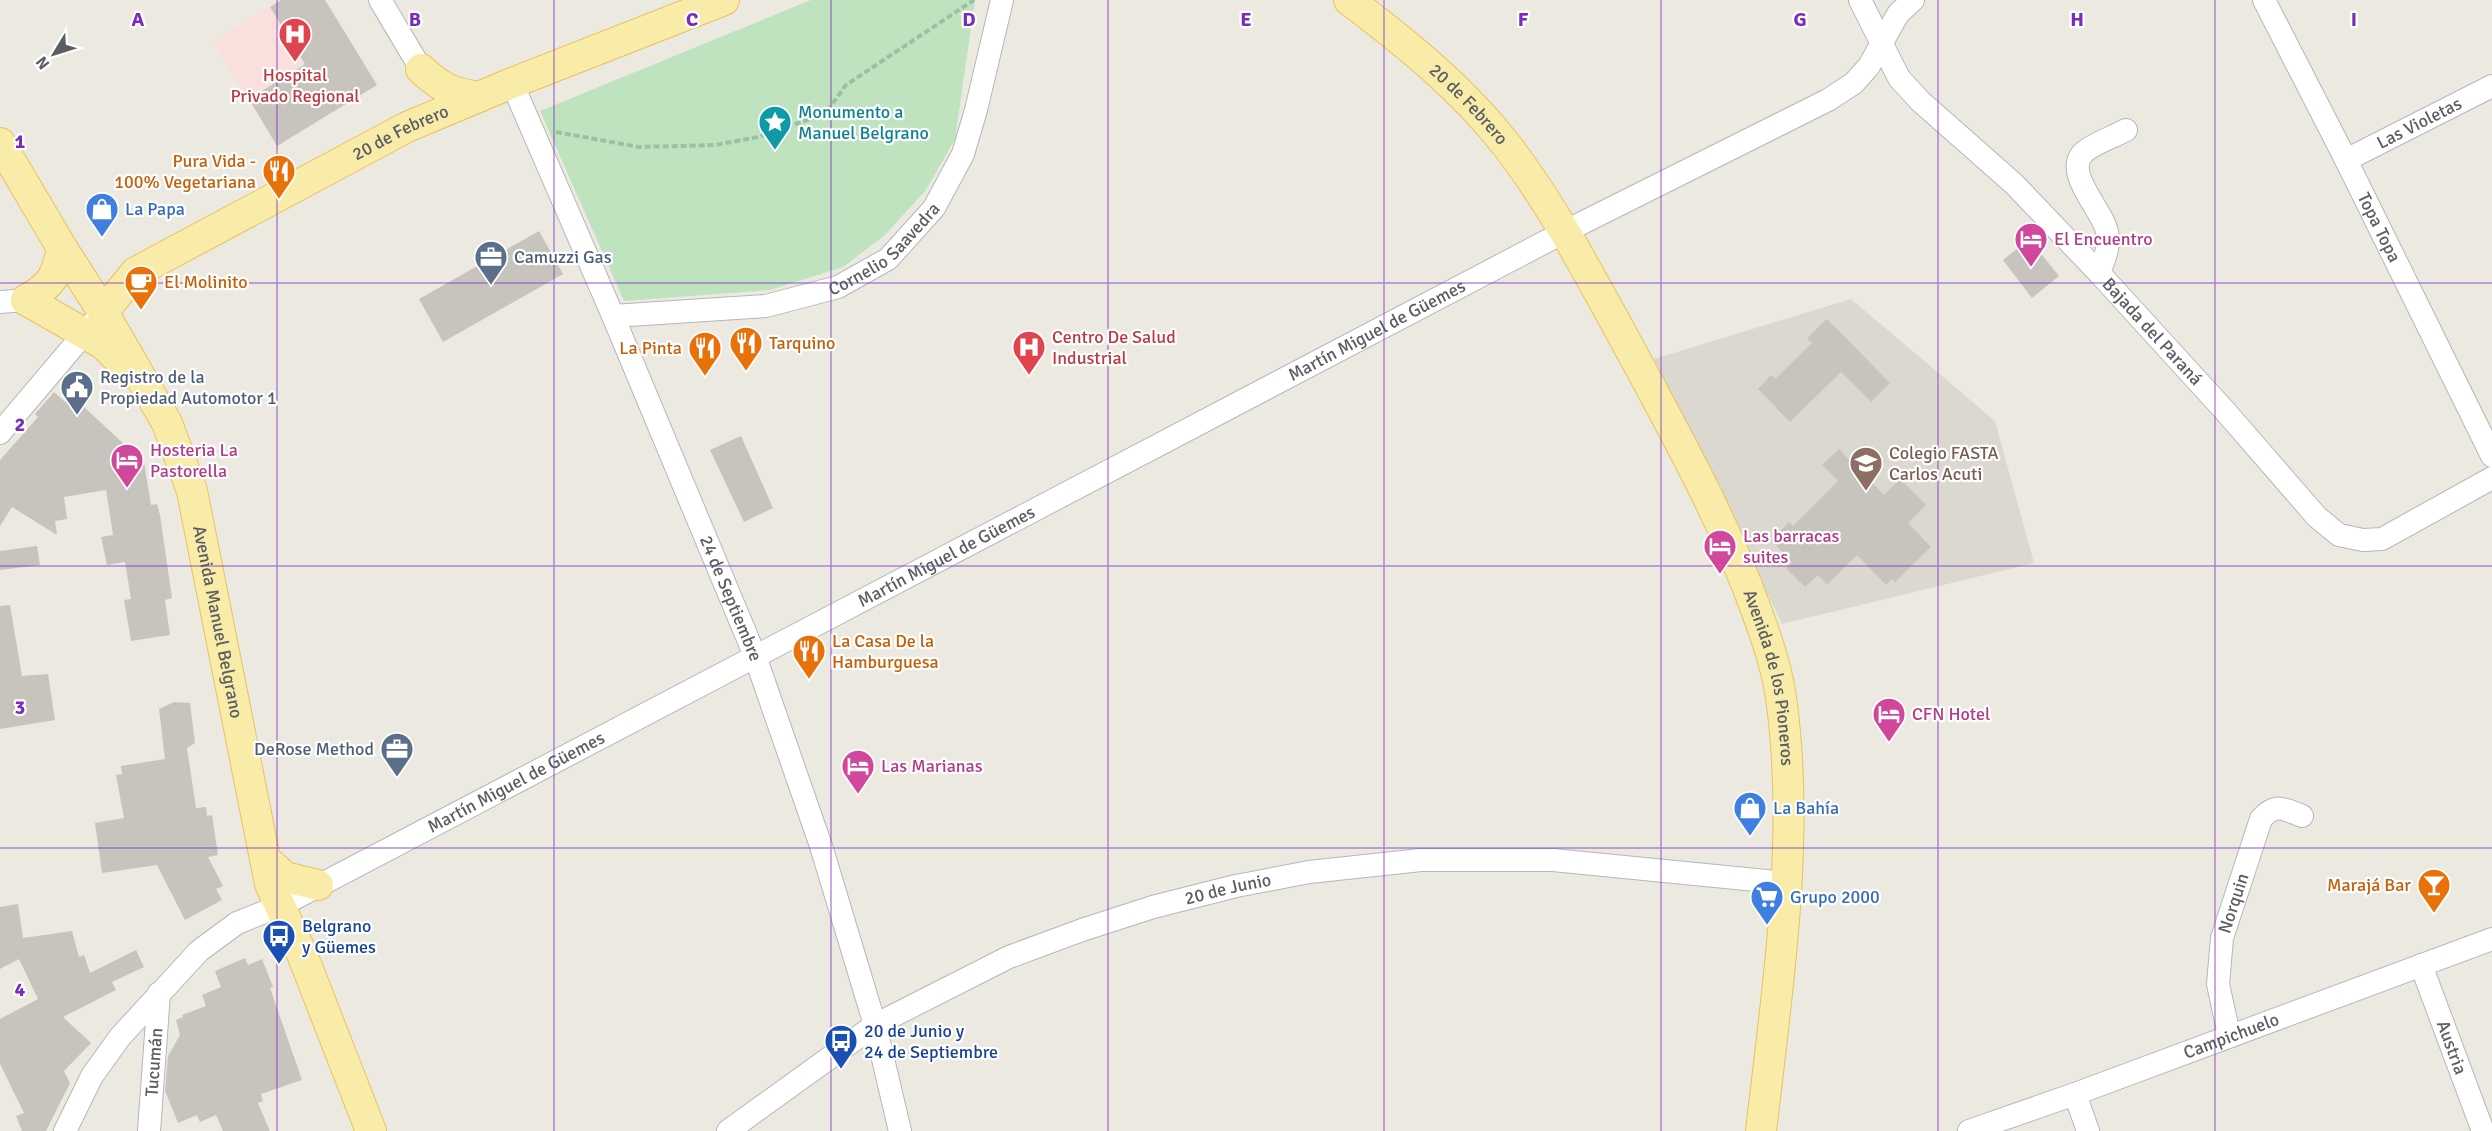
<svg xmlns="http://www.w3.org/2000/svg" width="2492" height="1131" viewBox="0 0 2492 1131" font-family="Signika,sans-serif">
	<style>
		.education { fill: #dbd8cf }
		.medical { fill: #f9e0dd }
		.green { fill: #bfe2bf }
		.building { fill: #c7c4be }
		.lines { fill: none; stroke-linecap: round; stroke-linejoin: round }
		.minor-casing { stroke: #b4b7bb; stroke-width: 24 }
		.major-casing { stroke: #e7c25f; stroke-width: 32 }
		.path { stroke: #99c2a5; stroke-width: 4; stroke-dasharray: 6 3; stroke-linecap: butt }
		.minor { stroke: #fff; stroke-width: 22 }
		.major { stroke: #f9eca9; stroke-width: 30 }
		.grid { fill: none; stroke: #7b2cbf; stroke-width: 1.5; stroke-opacity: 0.55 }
		.labels { text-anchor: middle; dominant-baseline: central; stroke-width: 4.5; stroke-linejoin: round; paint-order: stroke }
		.health-label { font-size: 18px; fill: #be3a42; stroke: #fff }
		.street-label { font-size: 18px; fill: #5a5d61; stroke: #fff }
		.culture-label { font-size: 18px; fill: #0d838f; stroke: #fff; text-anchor: start }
		.food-label { font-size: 18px; fill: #c56008; stroke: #fff; text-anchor: end }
		.shop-label { font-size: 18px; fill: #366cbe; stroke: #fff; text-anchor: start }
		.hotel-label { font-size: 18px; fill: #b23c85; stroke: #fff; text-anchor: start }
		.service-label { font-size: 18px; fill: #4e5e75; stroke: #fff; text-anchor: start }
		.education-label { font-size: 18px; fill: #785e54; stroke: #fff; text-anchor: start }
		.transit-label { font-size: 18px; fill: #164399; stroke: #fff; text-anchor: start }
		.grid-label { font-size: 20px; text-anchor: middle; font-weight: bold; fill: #7b2cbf; stroke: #fff; stroke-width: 4.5; stroke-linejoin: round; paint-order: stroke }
	</style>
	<rect width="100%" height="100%" fill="#ece9e1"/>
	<path class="education" d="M1851,299l144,122 39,142 -252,61 -128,-265z"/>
	<path class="medical" d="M281,0h44l52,85 -100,61 -64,-104z"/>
	<path class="green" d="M811,0h164l-20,139 -29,51 -42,46 -41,31 -73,23 -146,11 -84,-190z"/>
	<g class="building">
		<path d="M281,0h44l52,85 -100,61 -28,-47 56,-35 -35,-57z"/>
		<path d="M539,231l24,43 -120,68 -24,-43z"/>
		<path d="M2029,239l30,37 -27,22 -29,-38z"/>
		<path d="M1827,319l63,64 -19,19 -30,-30 -51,50 -32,-33 13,-14 4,4 37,-36 -5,-5z"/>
		<path d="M54,392l11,10 6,-7 67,62 5,-1 8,49 6,-1 3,11 12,83 -7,2 5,35 -39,6 -7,-41 7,-1 -6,-37 -18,3 -6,-28 12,-2 -7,-45 -42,7 3,22 -12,2 2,14 -45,-28 -12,19v-66l38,-43 -3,-3z"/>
		<path d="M741,436l32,72 -29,14 -34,-72z"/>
		<path d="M1839,449l45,46 16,-16 26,26 -18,18 23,24 -36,35 -3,-3 -6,6 -29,-30 -30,30 -9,-10 -13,12 -19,-19 6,-6 -21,-22 18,-18 4,4 45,-45 -16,-16z"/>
		<path d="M37,546l3,19 -40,5v-19z"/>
		<path d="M10,605l12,71 26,-2 7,46 -55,9v-123z"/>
		<path d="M174,702l16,1 5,40 -8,5 9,60 10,-1 1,9 5,-1 6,40 -10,2 15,29 -7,3 6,11 -37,20 -28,-55 -55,8 -7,-50 29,-5 -8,-43 6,-1 -1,-8 44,-7 -6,-50z"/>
		<path d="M18,904l5,34 49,-7 7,26 5,-2 6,18 46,-23 8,17 -32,15 4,8 -53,27 28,26 -27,28 6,12 -24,48h-24l-6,-15 8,-3 -24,-49v-45l38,-20 -19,-40 -19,10v-62z"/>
		<path d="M245,958l3,7 14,-6 11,28 -3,1 32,92 -41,14 2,7 -5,2 12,28h-47l-7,-16 -16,7 -3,-7 -19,8 -13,-32 3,-35 12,-21 -4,-15 7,-3 -1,-2 24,-9 -4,-11 19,-8 -6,-16z"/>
	</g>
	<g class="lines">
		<g class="minor-casing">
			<g id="minor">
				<path d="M380,0l41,69"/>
				<path id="s1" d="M1860,0l39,78 21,23 94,83 85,89 126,138 92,106 22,18 24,5 19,-1 110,-61"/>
				<path id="s2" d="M2264,0l82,160 146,296"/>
				<path id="s3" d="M512,83l101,233 142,340 66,190 54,179 25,106"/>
				<path id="s4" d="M2346,160l146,-74"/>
				<path d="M2099,273c6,-15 12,-29 7,-45 -6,-20 -43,-57 -22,-76 11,-9 29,-15 42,-22"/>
				<path d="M0,302l26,-2"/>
				<path id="s5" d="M613,316l153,-10 72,-19 50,-28 46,-51 29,-54 13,-44 26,-110"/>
				<path d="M0,433l94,-111"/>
				<path id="s6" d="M2421,965l62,166"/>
				<path id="s7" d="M2229,1035l-11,-51 4,-46 39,-119c15,-17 23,-10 41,-3"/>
				<path d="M2075,1094l13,37"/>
				<path id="s8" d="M65,1131l27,-55 28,-39 79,-86 38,-28 45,-18 1284,-674 262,-131 26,-17 15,-17 29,-52 15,-14"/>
				<path id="s9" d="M149,1131l10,-138"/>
				<path id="s10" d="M728,1131l147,-106 134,-68 73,-27 71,-23 83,-21 73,-14 112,-12h132l233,23"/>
				<path id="s11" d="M1969,1131l106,-37 417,-155"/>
			</g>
		</g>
		<g class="major-casing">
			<g id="major">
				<path id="s12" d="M1349,0c58,44 114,89 159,147 53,70 92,148 134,224 41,77 83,153 113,236 12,32 23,64 27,98 18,139 -5,287 -21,426"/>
				<path d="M421,69c20,19 31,24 58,28"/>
				<path id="s13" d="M0,143l62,105 41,64 64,111 25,68 78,393 32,70 69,177"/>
				<path d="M26,300l77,44 22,22"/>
				<path d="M26,300c26,-15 30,-23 36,-52"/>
				<path id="s14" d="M103,312l33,-40 271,-145 105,-44 212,-83"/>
				<path d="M266,860l19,17 33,8"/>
			</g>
		</g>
		<path class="path" d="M556,132l83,15 76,-2 43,-8 67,-23 21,-29 128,-85"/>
		<use href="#minor" class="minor"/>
		<use href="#major" class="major"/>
	</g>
	<path class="grid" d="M277,0v1131M554,0v1131M831,0v1131M1108,0v1131M1384,0v1131M1661,0v1131M1938,0v1131M2215,0v1131M0,283h2492M0,566h2492M0,848h2492"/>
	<defs>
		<g id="hospital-pin" transform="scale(1.725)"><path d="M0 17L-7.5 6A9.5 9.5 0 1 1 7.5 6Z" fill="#e0444e" stroke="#fff"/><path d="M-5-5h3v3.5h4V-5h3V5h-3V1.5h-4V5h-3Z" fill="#fff"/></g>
		<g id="sight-pin" transform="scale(1.725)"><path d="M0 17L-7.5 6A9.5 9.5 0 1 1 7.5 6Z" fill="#0f9aa8" stroke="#fff"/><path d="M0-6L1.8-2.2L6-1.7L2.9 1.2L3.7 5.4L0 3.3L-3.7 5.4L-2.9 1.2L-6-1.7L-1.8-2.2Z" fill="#fff"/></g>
		<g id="restaurant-pin" transform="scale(1.725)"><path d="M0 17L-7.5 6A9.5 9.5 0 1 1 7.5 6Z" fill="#e8710a" stroke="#fff"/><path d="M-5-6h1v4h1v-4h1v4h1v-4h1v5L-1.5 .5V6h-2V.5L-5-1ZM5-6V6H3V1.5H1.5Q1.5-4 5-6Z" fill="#fff"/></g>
		<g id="shop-pin" transform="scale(1.725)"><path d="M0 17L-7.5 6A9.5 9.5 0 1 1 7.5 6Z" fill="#3f7fe0" stroke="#fff"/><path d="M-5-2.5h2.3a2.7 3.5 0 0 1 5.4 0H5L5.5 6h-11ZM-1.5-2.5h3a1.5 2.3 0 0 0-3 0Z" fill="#fff"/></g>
		<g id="hotel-pin" transform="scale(1.725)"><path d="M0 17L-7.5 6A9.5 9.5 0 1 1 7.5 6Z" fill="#d1479c" stroke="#fff"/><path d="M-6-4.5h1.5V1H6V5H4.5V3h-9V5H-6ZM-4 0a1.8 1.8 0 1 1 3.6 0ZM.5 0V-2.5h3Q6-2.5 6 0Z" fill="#fff"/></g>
		<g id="office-pin" transform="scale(1.725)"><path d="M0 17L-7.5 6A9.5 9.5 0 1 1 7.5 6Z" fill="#5c6f8a" stroke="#fff"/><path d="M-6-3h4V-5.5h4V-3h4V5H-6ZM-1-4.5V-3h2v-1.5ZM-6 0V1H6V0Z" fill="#fff"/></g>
		<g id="cafe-pin" transform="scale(1.725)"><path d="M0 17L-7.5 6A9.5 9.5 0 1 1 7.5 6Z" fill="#e8710a" stroke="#fff"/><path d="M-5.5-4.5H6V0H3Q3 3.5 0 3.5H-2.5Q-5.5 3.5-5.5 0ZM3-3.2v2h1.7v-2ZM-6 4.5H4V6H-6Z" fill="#fff"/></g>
		<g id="civic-pin" transform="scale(1.725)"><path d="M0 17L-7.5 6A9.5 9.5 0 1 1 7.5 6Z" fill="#5c6f8a" stroke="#fff"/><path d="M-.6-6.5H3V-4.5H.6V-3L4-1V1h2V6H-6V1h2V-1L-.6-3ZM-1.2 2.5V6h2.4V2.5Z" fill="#fff"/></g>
		<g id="university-pin" transform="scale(1.725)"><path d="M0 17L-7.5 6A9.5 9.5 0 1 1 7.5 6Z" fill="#8d6e63" stroke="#fff"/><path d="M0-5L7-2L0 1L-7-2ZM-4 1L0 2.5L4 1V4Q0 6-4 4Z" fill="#fff"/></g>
		<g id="bar-pin" transform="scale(1.725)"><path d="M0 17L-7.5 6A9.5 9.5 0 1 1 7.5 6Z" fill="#e8710a" stroke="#fff"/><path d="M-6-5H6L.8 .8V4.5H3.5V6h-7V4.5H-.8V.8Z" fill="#fff"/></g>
		<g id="supermarket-pin" transform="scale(1.725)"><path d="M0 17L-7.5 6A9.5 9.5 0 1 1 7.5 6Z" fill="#3f7fe0" stroke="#fff"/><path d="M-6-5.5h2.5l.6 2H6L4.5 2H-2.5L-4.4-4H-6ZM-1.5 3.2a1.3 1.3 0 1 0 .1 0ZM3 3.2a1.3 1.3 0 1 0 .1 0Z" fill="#fff"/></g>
		<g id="bus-pin" transform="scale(1.725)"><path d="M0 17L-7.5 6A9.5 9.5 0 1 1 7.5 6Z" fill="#1a4fb4" stroke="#fff"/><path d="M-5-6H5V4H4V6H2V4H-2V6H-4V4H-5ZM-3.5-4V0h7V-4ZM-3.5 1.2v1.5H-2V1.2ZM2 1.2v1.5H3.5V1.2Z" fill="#fff"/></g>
	</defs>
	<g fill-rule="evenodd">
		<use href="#hospital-pin" x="295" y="34"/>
		<use href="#sight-pin" x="775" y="122"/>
		<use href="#restaurant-pin" x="279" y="171"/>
		<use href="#shop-pin" x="102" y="209"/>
		<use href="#hotel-pin" x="2031" y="239"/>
		<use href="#office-pin" x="491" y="257"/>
		<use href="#cafe-pin" x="141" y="282"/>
		<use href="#restaurant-pin" x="746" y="343"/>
		<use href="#hospital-pin" x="1029" y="347"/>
		<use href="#restaurant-pin" x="705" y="348"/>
		<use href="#civic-pin" x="77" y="387"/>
		<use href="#hotel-pin" x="127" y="460"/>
		<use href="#university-pin" x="1866" y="463"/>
		<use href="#hotel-pin" x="1720" y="546"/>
		<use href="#restaurant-pin" x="809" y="651"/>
		<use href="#hotel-pin" x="1889" y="714"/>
		<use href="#office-pin" x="397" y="749"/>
		<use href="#hotel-pin" x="858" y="766"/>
		<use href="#shop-pin" x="1750" y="808"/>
		<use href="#bar-pin" x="2434" y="885"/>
		<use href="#supermarket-pin" x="1767" y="897"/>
		<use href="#bus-pin" x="279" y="936"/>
		<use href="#bus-pin" x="841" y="1041"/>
	</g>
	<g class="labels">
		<g class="health-label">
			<text x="295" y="75">Hospital<tspan x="295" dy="21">Privado Regional</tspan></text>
			<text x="1052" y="337" text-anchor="start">Centro De Salud<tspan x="1052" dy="21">Industrial</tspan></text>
		</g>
		<g class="street-label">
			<text stroke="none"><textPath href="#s12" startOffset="159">20 de Febrero</textPath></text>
			<text stroke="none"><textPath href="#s4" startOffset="82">Las Violetas</textPath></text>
			<text stroke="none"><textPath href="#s14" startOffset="351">20 de Febrero</textPath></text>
			<text stroke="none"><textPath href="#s2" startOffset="255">Topa Topa</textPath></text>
			<text stroke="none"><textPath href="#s5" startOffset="288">Cornelio Saavedra</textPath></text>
			<text stroke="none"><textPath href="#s8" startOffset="1558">Martín Miguel de Güemes</textPath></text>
			<text stroke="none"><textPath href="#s1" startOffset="446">Bajada del Paraná</textPath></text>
			<text stroke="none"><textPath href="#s8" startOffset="1072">Martín Miguel de Güemes</textPath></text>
			<text stroke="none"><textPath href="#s3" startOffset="560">24 de Septiembre</textPath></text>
			<text stroke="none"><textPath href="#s13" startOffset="532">Avenida Manuel Belgrano</textPath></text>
			<text stroke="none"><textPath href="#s12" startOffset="813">Avenida de los Pioneros</textPath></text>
			<text stroke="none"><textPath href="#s8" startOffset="586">Martín Miguel de Güemes</textPath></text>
			<text stroke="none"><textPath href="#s10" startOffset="561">20 de Junio</textPath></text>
			<text stroke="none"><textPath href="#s7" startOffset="135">Norquin</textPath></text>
			<text stroke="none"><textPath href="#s11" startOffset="279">Campichuelo</textPath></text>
			<text stroke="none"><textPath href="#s6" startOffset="88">Austria</textPath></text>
			<text stroke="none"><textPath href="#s9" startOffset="69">Tucumán</textPath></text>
		</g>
		<g class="culture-label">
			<text x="798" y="112">Monumento a<tspan x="798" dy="21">Manuel Belgrano</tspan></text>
		</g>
		<g class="food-label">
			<text x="256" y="161">Pura Vida -<tspan x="256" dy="21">100% Vegetariana</tspan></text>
			<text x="164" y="282" text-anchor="start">El Molinito</text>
			<text x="769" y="343" text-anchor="start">Tarquino</text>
			<text x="682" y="348">La Pinta</text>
			<text x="832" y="641" text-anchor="start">La Casa De la<tspan x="832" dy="21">Hamburguesa</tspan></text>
			<text x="2411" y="885">Marajá Bar</text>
		</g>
		<g class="shop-label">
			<text x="125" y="209">La Papa</text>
			<text x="1773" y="808">La Bahía</text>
			<text x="1790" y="897">Grupo 2000</text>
		</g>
		<g class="hotel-label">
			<text x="2054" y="239">El Encuentro</text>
			<text x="150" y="450">Hosteria La<tspan x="150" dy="21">Pastorella</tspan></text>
			<text x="1743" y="536">Las barracas<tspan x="1743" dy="21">suites</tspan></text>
			<text x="1912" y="714">CFN Hotel</text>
			<text x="881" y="766">Las Marianas</text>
		</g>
		<g class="service-label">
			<text x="514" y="257">Camuzzi Gas</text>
			<text x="100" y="377">Registro de la<tspan x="100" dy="21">Propiedad Automotor 1</tspan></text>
			<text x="374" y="749" text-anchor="end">DeRose Method</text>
		</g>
		<g class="education-label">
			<text x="1889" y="453">Colegio FASTA<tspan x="1889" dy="21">Carlos Acuti</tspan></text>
		</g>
		<g class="transit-label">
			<text x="302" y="926">Belgrano<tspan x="302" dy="21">y Güemes</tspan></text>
			<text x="864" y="1031">20 de Junio y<tspan x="864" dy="21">24 de Septiembre</tspan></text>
		</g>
	</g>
	<g class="grid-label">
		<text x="138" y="26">A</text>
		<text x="415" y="26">B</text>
		<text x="692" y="26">C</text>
		<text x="969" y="26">D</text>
		<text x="1246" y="26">E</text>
		<text x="1523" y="26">F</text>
		<text x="1800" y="26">G</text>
		<text x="2077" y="26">H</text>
		<text x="2354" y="26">I</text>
		<text x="20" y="148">1</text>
		<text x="20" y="431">2</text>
		<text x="20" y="714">3</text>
		<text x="20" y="996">4</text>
	</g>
	<g transform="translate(54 54) rotate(232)" stroke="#ffffff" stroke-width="4.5" paint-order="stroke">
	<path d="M0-4.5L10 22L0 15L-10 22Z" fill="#5a5d61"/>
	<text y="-9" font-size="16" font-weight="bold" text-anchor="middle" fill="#5a5d61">N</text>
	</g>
</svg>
